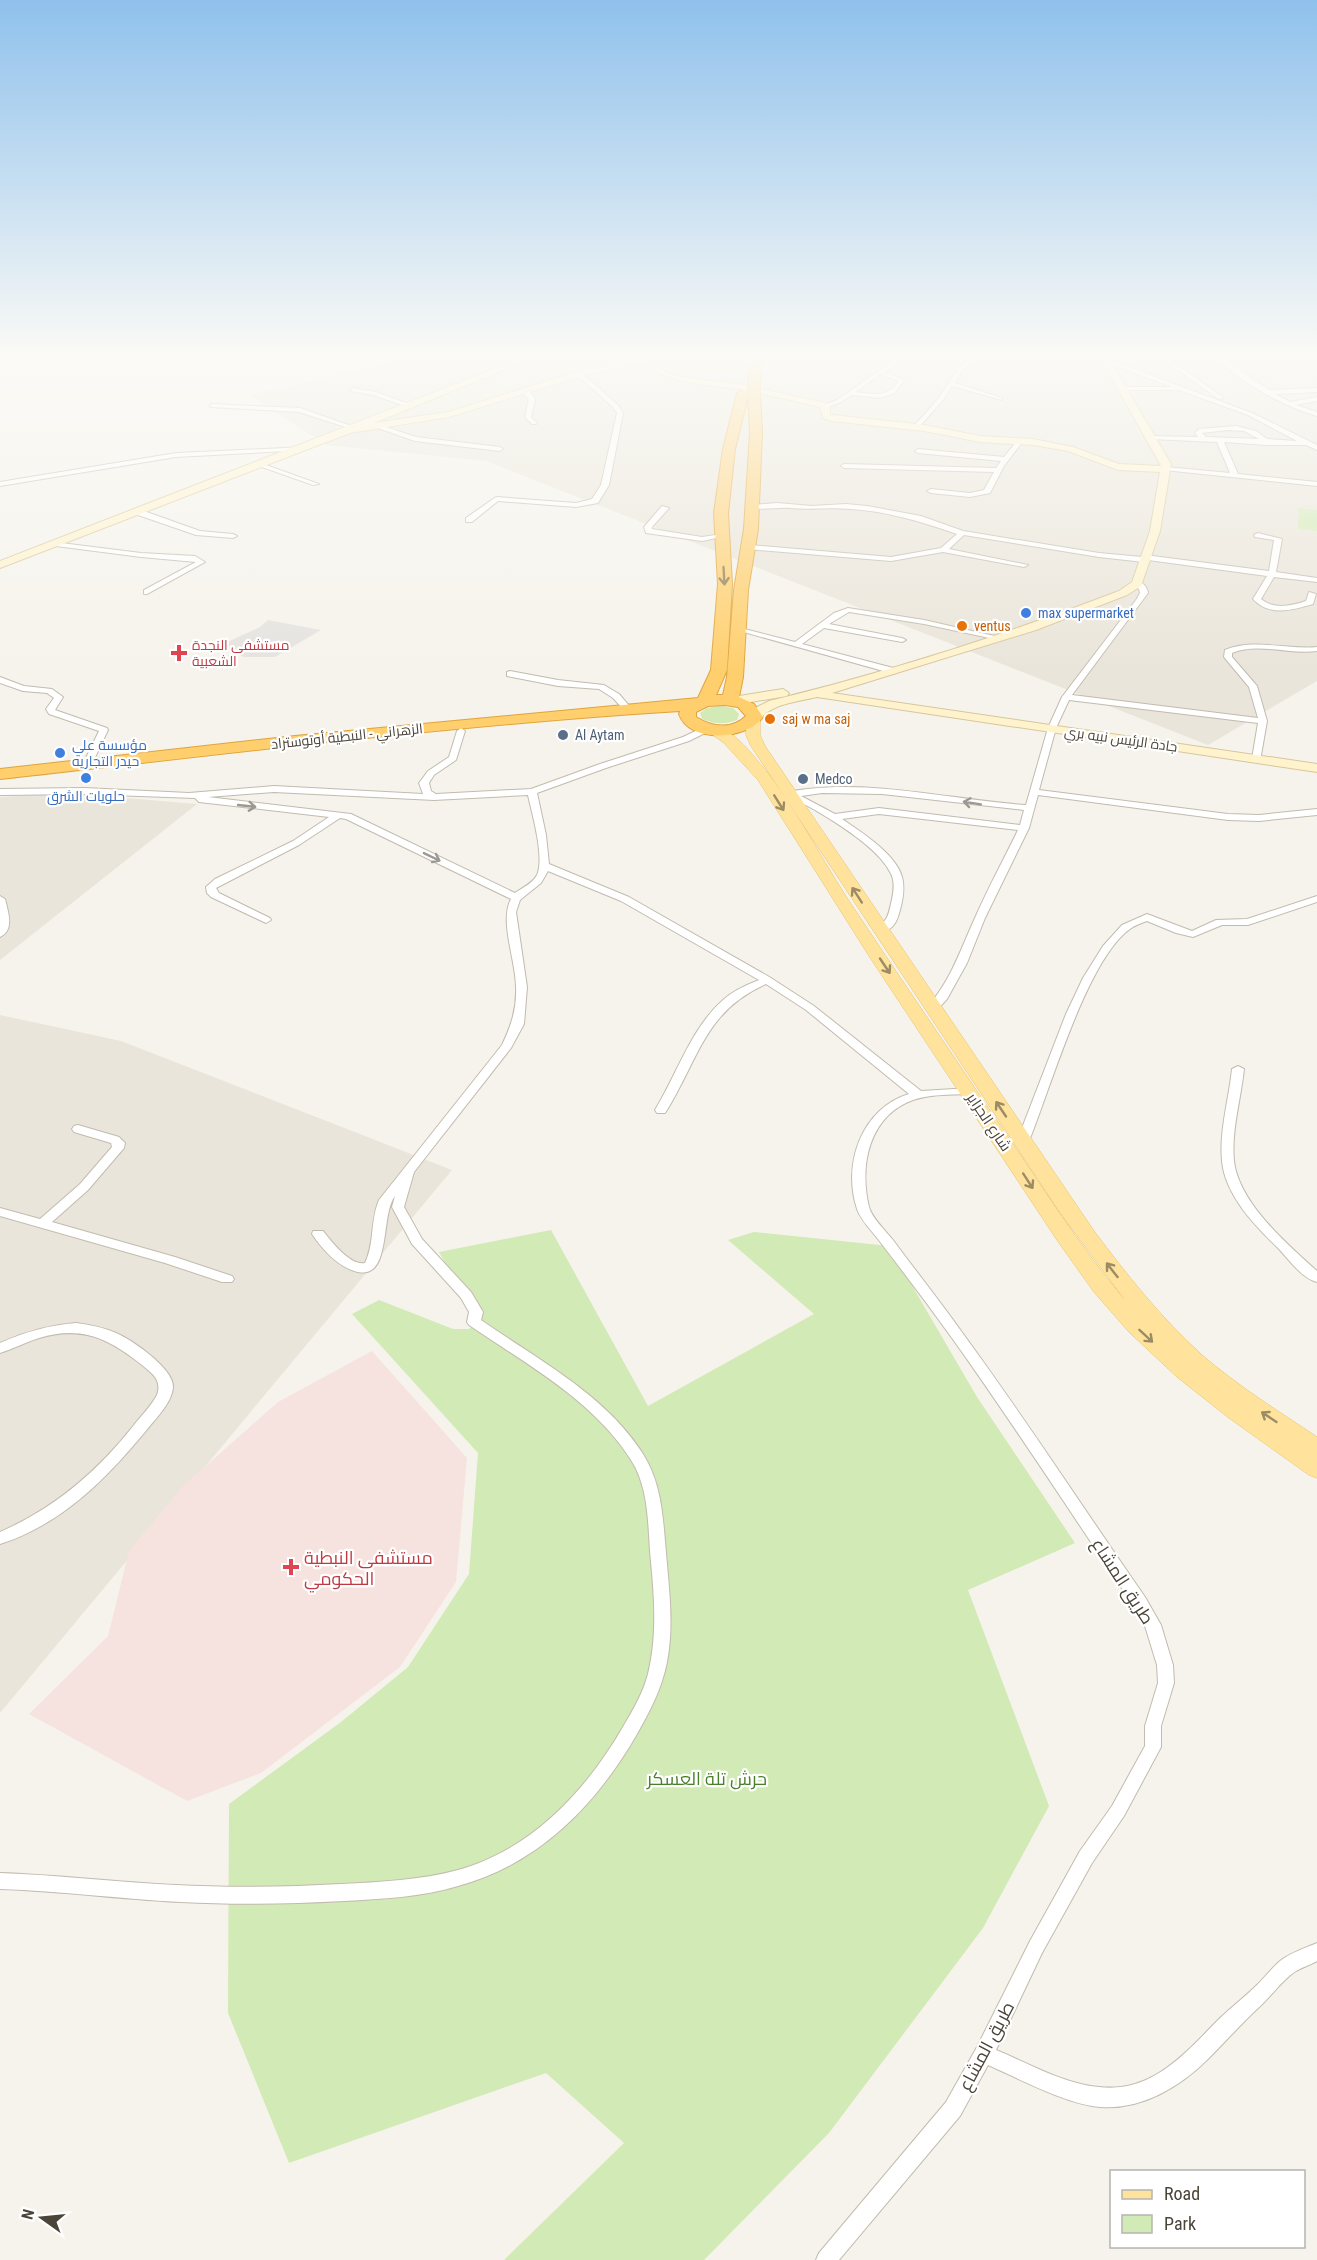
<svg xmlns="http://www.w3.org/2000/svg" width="1317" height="2260" viewBox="0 0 1317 2260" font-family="'Roboto Condensed',Cairo,sans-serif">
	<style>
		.residential { fill: #eae5da }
		.medical { fill: #f6e3e0 }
		.green { fill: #d2eab5 }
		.parking { fill: #e5e3e0 }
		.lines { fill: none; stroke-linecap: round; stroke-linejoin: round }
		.street-casing { stroke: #c2bbae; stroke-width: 2 }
		.secondary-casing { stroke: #d6c79b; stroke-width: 2 }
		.primary-casing { stroke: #e6c16a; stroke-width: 1 }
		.highway-casing { stroke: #e0a43c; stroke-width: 2 }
		.street { fill: #fff; fill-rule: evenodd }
		.secondary { fill: #fff3cd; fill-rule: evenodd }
		.primary { fill: #ffe39c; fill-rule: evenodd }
		.highway { fill: #ffcf6e; fill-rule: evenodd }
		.highway-bridge-casing { stroke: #e0a43c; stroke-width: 14; stroke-linecap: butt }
		.highway-bridge { stroke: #ffcf6e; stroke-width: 13 }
		.oneway { stroke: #937c4e }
		.oneway2 { stroke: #9c8c66 }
		.oneway3 { stroke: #9c9892 }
		.shop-dot { fill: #3f7fe0; stroke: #fff; stroke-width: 2 }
		.food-dot { fill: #e8710a; stroke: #fff; stroke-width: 2 }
		.health-dot { fill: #e0444e; stroke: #fff; stroke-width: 2 }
		.service-dot { fill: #5c6f8a; stroke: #fff; stroke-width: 2 }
		.labels { text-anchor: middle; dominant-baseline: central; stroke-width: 4.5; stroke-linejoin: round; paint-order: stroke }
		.far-shop-label { font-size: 14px; fill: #366cbe; stroke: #fff; text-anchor: start }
		.far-food-label { font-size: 14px; fill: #c56008; stroke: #fff; text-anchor: start }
		.far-health-label { font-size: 14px; fill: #be3a42; stroke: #fff; text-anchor: start }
		.far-service-label { font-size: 14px; fill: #4e5e75; stroke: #fff; text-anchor: start }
		.far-street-label { font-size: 14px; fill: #4b4439; stroke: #fff }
		.street-label { font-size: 15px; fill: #4b4439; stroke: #fff }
		.near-health-label { font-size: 18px; fill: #be3a42; stroke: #fff; text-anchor: start }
		.near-street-label { font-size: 18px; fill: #4b4439; stroke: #fff }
		.near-park-label { font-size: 18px; fill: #4a7f2a; stroke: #fff }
	</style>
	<rect width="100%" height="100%" fill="#f6f3ec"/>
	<g class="residential">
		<path d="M401,355h916v326l-109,64 -722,-284 -160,-16 -76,-50 143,-33z"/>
		<path d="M67,793l130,11 -197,156v-163z"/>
		<path d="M0,1015l121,26 331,129 -452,543z"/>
	</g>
	<path class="medical" d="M372,1351l95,107 -11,124 -56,85 -139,106 -74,28 -158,-87 79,-78 21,-85 54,-65 95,-84z"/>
	<g class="green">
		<path d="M1299,508l18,2v21l-19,-2z"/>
		<path d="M720,706l13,2 6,6 -2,6c-13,5 -22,4 -35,-1l-2,-6 7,-5z"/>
		<path d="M551,1230l97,176 166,-92 -86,-74 26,-8 135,14 88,151 98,146 -107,47 81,216 -66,122 -154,205 -125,127h-200l120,-117 -78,-70 -257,90 -61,-150 1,-209 112,-82 67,-55 61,-93 9,-121 -126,-139 27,-14 74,29h16l8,-8 -38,-69z"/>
	</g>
	<path class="parking" d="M268,620l53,10 -46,27h-31l-25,-11 41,-19z"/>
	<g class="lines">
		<g class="street-casing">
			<g id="street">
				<path d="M678,355h21l-59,7 -3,-2z"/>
				<path d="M907,355h11l-15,4 -18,13 19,8 -9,13 -15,5 -28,-3 -11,7 -16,6 -3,-2 15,-6 62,-43zM881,374l17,7c-8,17 -26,13 -42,11z"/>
				<path d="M953,355h105l-3,2h-78l-15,14 -7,12 47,15v2l-50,-14 -9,14 -25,28h-4v-2l25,-28 19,-29 12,-12z"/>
				<path d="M1156,355h7l61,43 -5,1z"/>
				<path d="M1212,355h35l-3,2 -22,1 47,32 48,-2v4l-42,2 15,8 27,-5v4l-21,4 21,7v4c-38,-11 -76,-34 -105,-61z"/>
				<path d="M1107,359l145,54 65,32v5l-11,-5h-40l-42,-3 14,32 79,8v4l-153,-16v-2l2,-1 64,6 -13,-31 -67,-3 -2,-1v-2l50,1 -3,-4 4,-4 37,-3 20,5 11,8 30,2 -49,-26 -69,-25h-58v-2l2,-1h49l-67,-25zM1227,430l17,1 15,8 -53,-2 -4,-4z"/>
				<path d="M577,373h4l37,32 5,8 -14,72 -11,18 -22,4 -78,-6 -26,21h-6v-4l30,-21 80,6 16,-4 9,-14 16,-72 -4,-6 -36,-32z"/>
				<path d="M353,388l23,4 38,14 -3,2 -38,-13 -22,-4 -1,-1z"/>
				<path d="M523,389l7,3 5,7 -4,18 6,6 -1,1h-4l-7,-7 4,-18 -9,-8z"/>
				<path d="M212,404l88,4 57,20 -5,1 -53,-17 -89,-5v-2z"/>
				<path d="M377,424l39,13 84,10 3,2 -3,2 -85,-10 -40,-14 -1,-1z"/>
				<path d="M1018,440l5,1 -19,25 -14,27 -20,4 -39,-4 -4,-2 4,-2 39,4 14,-3 10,-18 -150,-4 -3,-2 3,-2 152,4 5,-7 -83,-8 -3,-2 3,-2 86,8z"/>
				<path d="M306,447l1,1 -3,2 -128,7 -176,29v-4l176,-29z"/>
				<path d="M259,464h4l56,20 -6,1 -54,-19z"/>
				<path d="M777,503l35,3 34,-2 21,2 54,10 42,15 136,22 43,4 3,-2 124,16 5,-31 -19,-3 -1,-2 4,-2 24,6 -6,33 41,6v4l-43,-5 -13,22c14,11 29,7 45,2l3,-9 7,2 -3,10c-21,6 -43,13 -60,-5l14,-23 -119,-16 -4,2 -45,-5 -135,-22 -15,14 79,16 -4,2 -81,-15 -52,9 -144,-12v-4h3l141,12 50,-9 16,-14c-35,-12 -70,-23 -107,-25 -20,-2 -40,1 -60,-1 -11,-1 -33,3 -41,-1l4,-2z"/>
				<path d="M662,506l7,2 -17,19v2l50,8 20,-3 4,2 -24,5 -56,-8 -2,-6z"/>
				<path d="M135,510h6l59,21 33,3 4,2 -4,2 -37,-3 -61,-21z"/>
				<path d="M53,542l88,11 54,3 10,6 -58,32h-3v-4l52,-28 -55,-5 -85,-11 -4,-2z"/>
				<path d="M1134,582c8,-1 13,4 14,11l-76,102 186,23 -9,-31 -25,-30 1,-7c29,-12 61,0 92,-3v4c-27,4 -59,-9 -85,2v4l25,29 10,35 -7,40 -3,1 -5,-3 6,-36 -189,-23 -13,28 -17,62 189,24 31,1 58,-6v6l-58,6 -31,-1 -190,-25 -9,33 -44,90 -18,45 -20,36 -10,11h-8l-2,-2c25,-30 32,-55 48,-90 13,-30 29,-59 43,-88l-139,-16 -37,5c19,13 54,35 60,58 3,11 1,22 -2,33 -3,12 -7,20 -20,23l-5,-3c13,-11 13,-12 17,-31 2,-9 3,-19 -2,-27 -12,-24 -53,-49 -75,-62 -9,-6 -22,-9 -29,-16 6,-4 15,-4 22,-5 73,-8 145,11 218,16l22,-77 14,-31 74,-97 4,-7 -1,-4 -6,-5zM822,793l60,1 142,16 -4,15 -141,-17 -44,6 -34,-18z"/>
				<path d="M848,608l76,12 79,18 -4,2 -75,-16 -75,-12 -20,12 73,14 4,2 -4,2 -78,-14 -22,16 95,25 1,2 -4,3 -161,-45 4,-2 58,15 39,-29z"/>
				<path d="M510,671l48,9 46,5 15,9 13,15 -7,2 -12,-13 -14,-9 -41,-3 -51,-10v-4z"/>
				<path d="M0,677l24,9 28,3 11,8 -8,13 52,18 1,2 -17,36h-6l-2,-2 16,-33 -50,-17 -3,-5 8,-11 -7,-5 -24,-2 -23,-8z"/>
				<path d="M706,726l3,1v4l-20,10 -83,27 -69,25 9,42 3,29 80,33 142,81 43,28 107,85 50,-3 2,2 -2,2 -4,2c-18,1 -37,0 -54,6 -44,16 -54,65 -44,107 3,11 16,23 24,33 22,30 46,60 68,91 64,87 122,177 184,266l16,28 12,40 1,18 -13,43v21l-37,69 -32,47 -50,90 -46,97c32,13 68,34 103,37 52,6 85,-32 118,-66 13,-13 28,-24 41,-37 7,-7 14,-16 22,-23 10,-8 25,-13 37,-18v18c-7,4 -14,6 -21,10 -13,8 -27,28 -39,38 -17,16 -32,33 -48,49 -29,29 -67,52 -109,49 -34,-3 -80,-28 -112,-42l-28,51 -121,144h-23l3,-7 127,-151 31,-55 53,-106 50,-90 32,-45 33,-60v-20l13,-43 -1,-18 -12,-39 -12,-21c-60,-89 -119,-180 -181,-267 -23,-32 -47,-64 -71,-95 -7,-10 -20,-22 -24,-34 -15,-45 5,-101 52,-115l-103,-84 -40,-26c-61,27 -67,74 -99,126l-2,3h-8l-2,-3c22,-36 36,-82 68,-110 10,-9 23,-15 36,-20l-138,-79 -73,-30 -7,12 -21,17 -4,12 11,75 -3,37 -13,24 -97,124 -10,35 18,32 49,53 12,20 -2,8c56,39 125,75 162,134 19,30 20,65 23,99 3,36 8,73 1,109 -5,26 -17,49 -30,72 -41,71 -98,130 -179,152 -36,11 -76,13 -114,15 -54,3 -109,4 -163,1 -60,-3 -120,-11 -181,-13v-16c59,2 117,9 176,12 55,3 110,2 165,-1 39,-2 80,-4 117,-14 73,-20 128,-79 165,-143 10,-17 20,-34 25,-53 10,-41 6,-81 2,-123 -2,-30 -2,-65 -19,-91 -37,-59 -105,-96 -162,-135l-2,-3 2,-10 -8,-14 -49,-54 -20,-37 3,-11c-15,19 -3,83 -37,76 -19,-4 -36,-23 -46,-38l1,-3h10c9,11 27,35 42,32 10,-20 5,-43 14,-63l123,-155c9,-19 15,-36 14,-58 0,-26 -17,-66 -5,-88l-165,-80 -6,-1 -41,27 -83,43 3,5 51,25 1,2 -5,3 -55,-26 -4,-4 -1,-6 9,-8 78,-38 36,-24 -130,-15 -4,-4 -111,-4 -84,1v-6l84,-1 105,5 85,-7 149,8 -4,-11 9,-12 21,-14 8,-26 4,-3 4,3 -9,29 -22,15 -5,8 2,8 5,3 95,-5 69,-25 83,-27zM274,792l160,8 94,-5c4,19 17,62 9,80 -4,8 -15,13 -22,18l-164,-79 -143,-17z"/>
				<path d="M0,896l5,3c3,13 10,31 -5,38z"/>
				<path d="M1317,896v6l-69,23h-26l-29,12 -17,-4 -29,-12c-5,2 -12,4 -17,8 -43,30 -80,161 -101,212l-2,3h-8l-2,-3 49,-127 17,-36 20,-32 19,-21 25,-11 45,17 24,-11 31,-1z"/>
				<path d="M1238,1066l6,3c-3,30 -13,62 -10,92 5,42 53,83 83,110v11c-14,-3 -28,-22 -38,-33 -24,-23 -54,-54 -57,-88 -3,-30 7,-62 10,-92z"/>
				<path d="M78,1125l41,12 6,6 -1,5 -36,42 -36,32 123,35 57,19 2,3 -2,3h-10l-57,-19 -165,-47v-8l40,11 40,-35 32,-37 -1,-4 -37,-11 -2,-3 2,-3z"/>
				<path d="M76,1323c14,2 27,4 40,10 16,7 59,36 57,55 -2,15 -15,28 -24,39 -41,50 -86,97 -149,117v-12c55,-24 97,-60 134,-107 8,-10 17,-19 23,-30 5,-15 -4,-21 -15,-30 -33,-26 -60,-40 -103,-27 -13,4 -26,11 -39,15v-10c25,-11 49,-18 76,-20z"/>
			</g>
		</g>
		<g class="secondary-casing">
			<g id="secondary">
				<path d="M530,355h11l-167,68 74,-11 128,-40 60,-15 10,2 18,12 16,6 59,7 87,19 4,5v7h3l91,10 56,11 53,3 40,8 46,17 42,2 -62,-111h8l64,109 -11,67 -19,55 -14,9 -91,35 -204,63 485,71v8l-500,-75c-20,5 -44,6 -58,23h-8l-2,-3 8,-10 12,-6c119,-29 235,-66 350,-110l13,-9 18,-51 10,-59 -42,-2 -50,-19 -35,-6 -53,-3 -56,-11 -92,-10 -9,-3 -3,-11c-27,-6 -55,-13 -82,-18 -37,-6 -65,-4 -97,-26l-59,13 -133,41 -99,16 -350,135v-7z"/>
				<path d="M783,689l6,4 -2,3 -54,9 -6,-4 6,-4z"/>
			</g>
		</g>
		<g class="primary-casing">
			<path id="primary" d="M753,716l7,4v15l5,11 329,485c33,44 67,87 108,124 36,31 76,56 115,82v41l-8,-3 -80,-57 -52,-41 -48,-45 -35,-40 -37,-52 -186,-281 -113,-179 -34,-37 -18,-13 2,-3c16,-4 34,16 44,27 38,43 64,96 95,144 51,77 103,153 155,230 39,57 76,116 121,170l2,2 -66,-89 -308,-465 -5,-11v-15z"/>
		</g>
		<g class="highway-casing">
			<g id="highway">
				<path d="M750,355h12l-2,28 -6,4 -6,-4z"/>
				<path d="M743,389l6,4 9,-2 2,3 2,38 -4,97 -10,61 -5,87 -4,20 15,7 9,13c-16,23 -74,27 -84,-3l1,-3c-227,14 -454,43 -680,68v-10l295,-33 403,-38 13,-28 7,-86 -4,-71 9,-64 14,-56zM748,396l2,36 -6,97 -10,61 -7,87 -4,18h-7l11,-25 5,-86 -4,-71 7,-64zM725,705l13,2 8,9c-14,14 -34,11 -50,1v-5l12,-6z"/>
			</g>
		</g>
		<use href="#street" class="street"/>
		<use href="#secondary" class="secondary"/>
		<use href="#primary" class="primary"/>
		<use href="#highway" class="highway"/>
		<g class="highway-bridge-casing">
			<path id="highway-bridge" d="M754,383v11"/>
		</g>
		<use href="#highway-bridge" class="highway-bridge"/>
	</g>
	<defs><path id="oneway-shaft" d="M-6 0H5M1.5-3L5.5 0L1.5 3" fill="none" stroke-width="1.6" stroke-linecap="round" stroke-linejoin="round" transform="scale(1.5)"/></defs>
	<use class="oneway" href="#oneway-shaft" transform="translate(724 576) rotate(87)"/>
	<g class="oneway2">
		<use href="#oneway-shaft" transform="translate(779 803) rotate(58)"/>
		<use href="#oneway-shaft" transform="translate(857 895) rotate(-123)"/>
		<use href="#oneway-shaft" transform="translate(885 966) rotate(56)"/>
		<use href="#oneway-shaft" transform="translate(1001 1109) rotate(-124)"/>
		<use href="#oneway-shaft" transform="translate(1028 1181) rotate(57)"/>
		<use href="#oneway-shaft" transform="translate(1112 1270) rotate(-128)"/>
		<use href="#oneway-shaft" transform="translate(1146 1336) rotate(43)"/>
		<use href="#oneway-shaft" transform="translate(1269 1417) rotate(-146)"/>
	</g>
	<g class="oneway3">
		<use href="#oneway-shaft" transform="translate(972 803) rotate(-171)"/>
		<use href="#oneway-shaft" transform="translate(247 806) rotate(6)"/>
		<use href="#oneway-shaft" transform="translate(432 857) rotate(26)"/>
	</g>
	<linearGradient id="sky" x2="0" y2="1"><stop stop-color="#8fc1ec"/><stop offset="0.53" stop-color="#fbfaf6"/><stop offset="1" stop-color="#fbfaf6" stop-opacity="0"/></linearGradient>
	<rect width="1317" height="671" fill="url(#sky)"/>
	<g class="shop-dot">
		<circle cx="1026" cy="613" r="6"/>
		<circle cx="60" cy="753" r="6"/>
		<circle cx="86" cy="778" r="6"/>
	</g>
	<g class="food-dot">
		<circle cx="962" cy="626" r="6"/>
		<circle cx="770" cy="719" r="6"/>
	</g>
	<g class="health-dot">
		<path d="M176 644h6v6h6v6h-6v6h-6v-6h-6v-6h6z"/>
		<path d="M288 1558h6v6h6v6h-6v6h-6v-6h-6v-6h6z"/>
	</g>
	<g class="service-dot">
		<circle cx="563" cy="735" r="6"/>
		<circle cx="803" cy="779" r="6"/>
	</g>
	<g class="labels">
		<g class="far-shop-label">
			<text x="1038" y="613">max supermarket</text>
			<text x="72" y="745">مؤسسة علي<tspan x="72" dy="16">حيدر التجاريه</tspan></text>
			<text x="86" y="796" text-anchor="middle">حلويات الشرق</text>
		</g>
		<g class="far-food-label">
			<text x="974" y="626">ventus</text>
			<text x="782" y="719">saj w ma saj</text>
		</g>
		<g class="far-health-label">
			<text x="192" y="645">مستشفى النجدة<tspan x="192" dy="16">الشعبية</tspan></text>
		</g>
		<g class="far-service-label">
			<text x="575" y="735">Al Aytam</text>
			<text x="815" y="779">Medco</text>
		</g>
		<g class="far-street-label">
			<text transform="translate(347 736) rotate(-6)">الزهراني - النبطية أوتوستراد</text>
			<text transform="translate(1121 739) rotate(8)">جادة الرئيس نبيه بري</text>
		</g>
		<g class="street-label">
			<text transform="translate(989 1122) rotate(56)">شارع الجزاير</text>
		</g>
		<g class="near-health-label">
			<text x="304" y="1557">مستشفى النبطية<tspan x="304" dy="21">الحكومي</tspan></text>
		</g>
		<g class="near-street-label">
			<text transform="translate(1123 1581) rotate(57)">طريق المشاع</text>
			<text transform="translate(986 2046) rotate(-62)">طريق المشاع</text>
		</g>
		<g class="near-park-label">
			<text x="707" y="1778">حرش تلة العسكر</text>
		</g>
	</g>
	<rect x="1110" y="2170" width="195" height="78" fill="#ffffff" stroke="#b7b4b0" stroke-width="1.5"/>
	<rect x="1122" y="2190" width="30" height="9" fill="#ffe39c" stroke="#b7b4b0" stroke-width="1.5"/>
	<text x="1164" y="2200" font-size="18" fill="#4b4439">Road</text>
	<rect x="1122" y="2215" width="30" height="18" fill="#d2eab5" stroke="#b7b4b0" stroke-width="1.5"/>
	<text x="1164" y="2230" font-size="18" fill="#4b4439">Park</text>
	<g transform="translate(42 2218) rotate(285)" stroke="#ffffff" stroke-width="4.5" paint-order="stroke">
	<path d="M0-4.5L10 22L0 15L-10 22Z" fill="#4b4439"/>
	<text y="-9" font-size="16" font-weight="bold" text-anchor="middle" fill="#4b4439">N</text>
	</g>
</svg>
